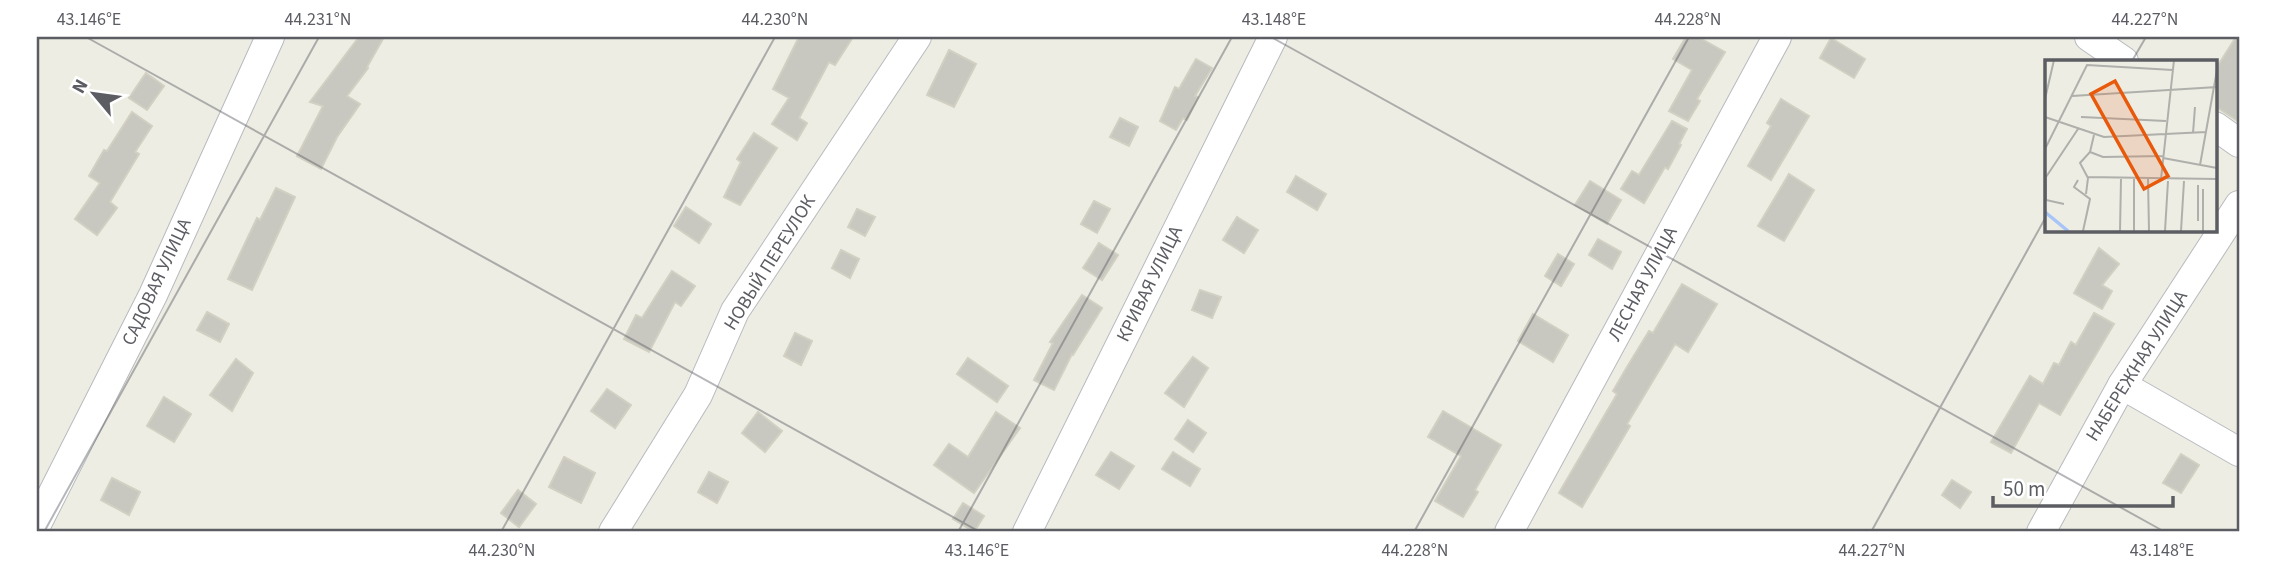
<svg xmlns="http://www.w3.org/2000/svg" width="2276" height="569" viewBox="0 0 2276 569" font-family="'Source Sans 3',sans-serif">
	<style>
		.building { fill: #c8c7c0; stroke: #d1d0c2; stroke-width: 2 }
		.lines { fill: none; stroke-linecap: round; stroke-linejoin: round }
		.minor-casing { stroke: #b8babf; stroke-width: 30 }
		.minor { stroke: #fff; stroke-width: 28 }
		.ticks { fill: none; stroke: #5b5d63; stroke-width: 2; stroke-opacity: 0.45 }
		.labels { text-anchor: middle; dominant-baseline: central; stroke-width: 5; stroke-linejoin: round; paint-order: stroke }
		.street-label { font-size: 19px; fill: #5b5d63; stroke: #fff }
		.inset-river { fill: none; stroke: #a7c5f9; stroke-width: 3.5 }
		.inset-road { fill: none; stroke: #afafac; stroke-width: 2 }
		.view { fill: #e8590c; fill-opacity: 0.15; stroke: #e8590c; stroke-width: 3.5 }
		.inset-edge { fill: none; stroke: #5b5d63; stroke-width: 3.5 }
		.neatline { fill: none; stroke: #5b5d63; stroke-width: 2.5 }
		.ticks-label { font-size: 18px; text-anchor: middle; fill: #5b5d63 }
	</style>
	<rect width="100%" height="100%" fill="#edede3"/>
	<g class="building">
		<path d="M359,37h25l-17,30 1,1 -21,28 13,8 -23,33 -16,32 -24,-13 26,-50 -13,-4z"/>
		<path d="M799,37h54l-18,28 -6,-3 -30,56 8,5 -10,17 -25,-16 17,-26 -16,-9z"/>
		<path d="M1686,37h12l27,15 -28,47 3,2 -12,20 -19,-10 23,-41 -19,-11z"/>
		<path d="M2236,37h3v85l-24,-16v-36z"/>
		<path d="M1831,38l34,21 -11,19 -34,-20z"/>
		<path d="M949,50l27,14 -22,43 -27,-12z"/>
		<path d="M1196,59l16,9 -17,28 3,1 -11,23 -4,-2 -7,12 -16,-9 15,-34 4,2z"/>
		<path d="M146,73l18,13 -17,24 -18,-12z"/>
		<path d="M1781,99l28,17 -38,64 -23,-14 23,-40 -4,-3z"/>
		<path d="M132,112l20,14 -17,26 4,2 -29,48 7,6 -20,27 -22,-16 25,-36 -11,-7 15,-26 3,1z"/>
		<path d="M1120,118l18,9 -9,19 -19,-9z"/>
		<path d="M1672,121l15,8 -8,15 2,1 -13,24 -3,-2 -21,36 -23,-14 11,-18 7,4z"/>
		<path d="M754,133l23,15 -37,57 -16,-8 17,-35 -4,-3z"/>
		<path d="M1789,174l25,16 -30,51 -26,-15z"/>
		<path d="M1296,176l30,18 -9,16 -30,-18z"/>
		<path d="M1590,181l31,19 -14,24 -32,-19z"/>
		<path d="M276,188l19,9 -43,93 -24,-11 29,-61 3,2z"/>
		<path d="M1094,201l16,8 -13,24 -16,-9z"/>
		<path d="M686,207l25,17 -12,19 -25,-17z"/>
		<path d="M857,209l18,8 -10,19 -17,-9z"/>
		<path d="M1237,217l21,13 -14,23 -21,-13z"/>
		<path d="M1598,239l23,13 -9,17 -23,-14z"/>
		<path d="M1099,243l19,12 -16,25 -19,-12z"/>
		<path d="M2099,248l20,16 -17,21 10,6 -10,18 -28,-16z"/>
		<path d="M841,250l18,9 -9,19 -18,-10z"/>
		<path d="M1558,254l16,10 -13,22 -16,-10z"/>
		<path d="M672,271l23,15 -14,20 -6,-4 -26,50 -25,-13 12,-24 6,3z"/>
		<path d="M1682,284l35,20 -29,48 -13,-8 -48,80 3,2 -48,81 -23,-14 58,-99 -4,-3 14,-24 22,-36 4,2z"/>
		<path d="M1200,290l21,7 -9,21 -20,-8z"/>
		<path d="M1082,295l20,13 -29,47 -1,-1 -18,36 -20,-10 19,-37 -3,-1z"/>
		<path d="M207,312l22,12 -9,18 -23,-12z"/>
		<path d="M2094,313l20,11 -54,91 -21,-12 -28,50 -20,-11 39,-66 13,8 11,-21 5,2 12,-23 5,3z"/>
		<path d="M1533,314l35,21 -15,27 -35,-21z"/>
		<path d="M795,333l17,8 -11,24 -17,-9z"/>
		<path d="M1193,357l15,11 -24,39 -19,-14z"/>
		<path d="M968,358l40,28 -11,16 -40,-28z"/>
		<path d="M236,359l17,14 -21,38 -22,-16z"/>
		<path d="M607,389l24,16 -16,23 -24,-17z"/>
		<path d="M164,397l27,17 -17,28 -27,-16z"/>
		<path d="M1443,411l58,34 -26,45 3,2 -15,25 -28,-16 26,-45 -33,-19z"/>
		<path d="M758,412l24,19 -17,21 -23,-19z"/>
		<path d="M996,412l24,16 -46,65 -40,-28 15,-21 19,13z"/>
		<path d="M1188,420l18,13 -13,19 -18,-13z"/>
		<path d="M1111,452l23,14 -15,23 -23,-14z"/>
		<path d="M1173,452l27,17 -10,17 -28,-17z"/>
		<path d="M2181,454l18,11 -18,28 -18,-10z"/>
		<path d="M564,457l31,16 -14,30 -32,-16z"/>
		<path d="M709,472l19,10 -11,21 -19,-11z"/>
		<path d="M112,478l28,14 -11,23 -28,-15z"/>
		<path d="M1952,480l19,12 -11,16 -18,-13z"/>
		<path d="M518,490l18,14 -17,23 -18,-14z"/>
		<path d="M963,503l21,13 -10,16 -21,-13z"/>
	</g>
	<g class="lines">
		<g class="minor-casing">
			<g id="minor">
				<path d="M2089,37l35,24"/>
				<path d="M2215,126l24,17"/>
				<path d="M2122,385l117,67"/>
				<path d="M37,524l116,-229 117,-258"/>
				<path d="M613,532l85,-137 37,-84 182,-274"/>
				<path d="M1027,532l246,-495"/>
				<path d="M1509,532l268,-495"/>
				<path d="M2041,532l81,-147 117,-180"/>
			</g>
		</g>
		<use href="#minor" class="minor"/>
	</g>
	<path class="ticks" d="M86,37l894,495M1271,37l894,495M2132,61l14,-24M44,532l275,-495M501,532l274,-495M958,532l274,-495M1414,532l275,-495M1871,532l176,-317"/>
	<g class="labels">
		<g class="street-label">
			<text transform="translate(770 263) rotate(-58)">НОВЫЙ ПЕРЕУЛОК</text>
			<text transform="translate(157 282) rotate(-65)">САДОВАЯ УЛИЦА</text>
			<text transform="translate(1150 284) rotate(-64)">КРИВАЯ УЛИЦА</text>
			<text transform="translate(1643 284) rotate(-62)">ЛЕСНАЯ УЛИЦА</text>
			<text transform="translate(2137 366) rotate(-58)">НАБЕРЕЖНАЯ УЛИЦА</text>
		</g>
	</g>
	<g transform="translate(2045 60)">
		<rect width="172" height="172" fill="#edede3"/>
		<path class="inset-river" d="M0,152l23,19"/>
		<path class="inset-road" d="M27,36l145,-9M0,39l9,-39M0,57l59,20 102,-5M36,57l85,4M148,73l2,-26M0,89l42,-84 86,5M45,92l13,5 60,-1M118,98l54,10M155,105l17,-95M42,117l130,2M103,119l1,52M116,119l13,-119M33,120l-4,7 16,12 -7,32M153,125v36M158,129v42M41,134l2,-16 -8,-15 10,-11 4,-17M19,144l-18,-4v-23l32,-48M75,171l1,-52M89,171v-52M120,171l3,-50M136,171l3,-50"/>
		<path class="view" d="M70,21l53,95 -24,13 -53,-95z"/>
		<rect width="172" height="172" class="inset-edge"/>
	</g>
	<rect width="2276" height="569" fill="none" stroke="#ffffff" stroke-width="77"/>
	<g transform="translate(94 94) rotate(299)" stroke="#ffffff" stroke-width="5" paint-order="stroke">
	<path d="M0-5L12 26L0 18L-12 26Z" fill="#5b5d63"/>
	<text y="-10" font-size="19" font-weight="bold" text-anchor="middle" fill="#5b5d63">N</text>
	</g>
	<path d="M1993 496v10h180v-10" fill="none" stroke="#5b5d63" stroke-width="3.5"/>
	<text x="2003" y="496" font-size="21" fill="#5b5d63" stroke="#ffffff" stroke-width="5" paint-order="stroke">50 m</text>
	<rect x="38" y="38" width="2200" height="492" class="neatline"/>
	<g class="ticks-label">
		<text x="89" y="25">43.146°E</text>
		<text x="318" y="25">44.231°N</text>
		<text x="775" y="25">44.230°N</text>
		<text x="1274" y="25">43.148°E</text>
		<text x="1688" y="25">44.228°N</text>
		<text x="2145" y="25">44.227°N</text>
		<text x="502" y="556">44.230°N</text>
		<text x="977" y="556">43.146°E</text>
		<text x="1415" y="556">44.228°N</text>
		<text x="1872" y="556">44.227°N</text>
		<text x="2162" y="556">43.148°E</text>
	</g>
</svg>
